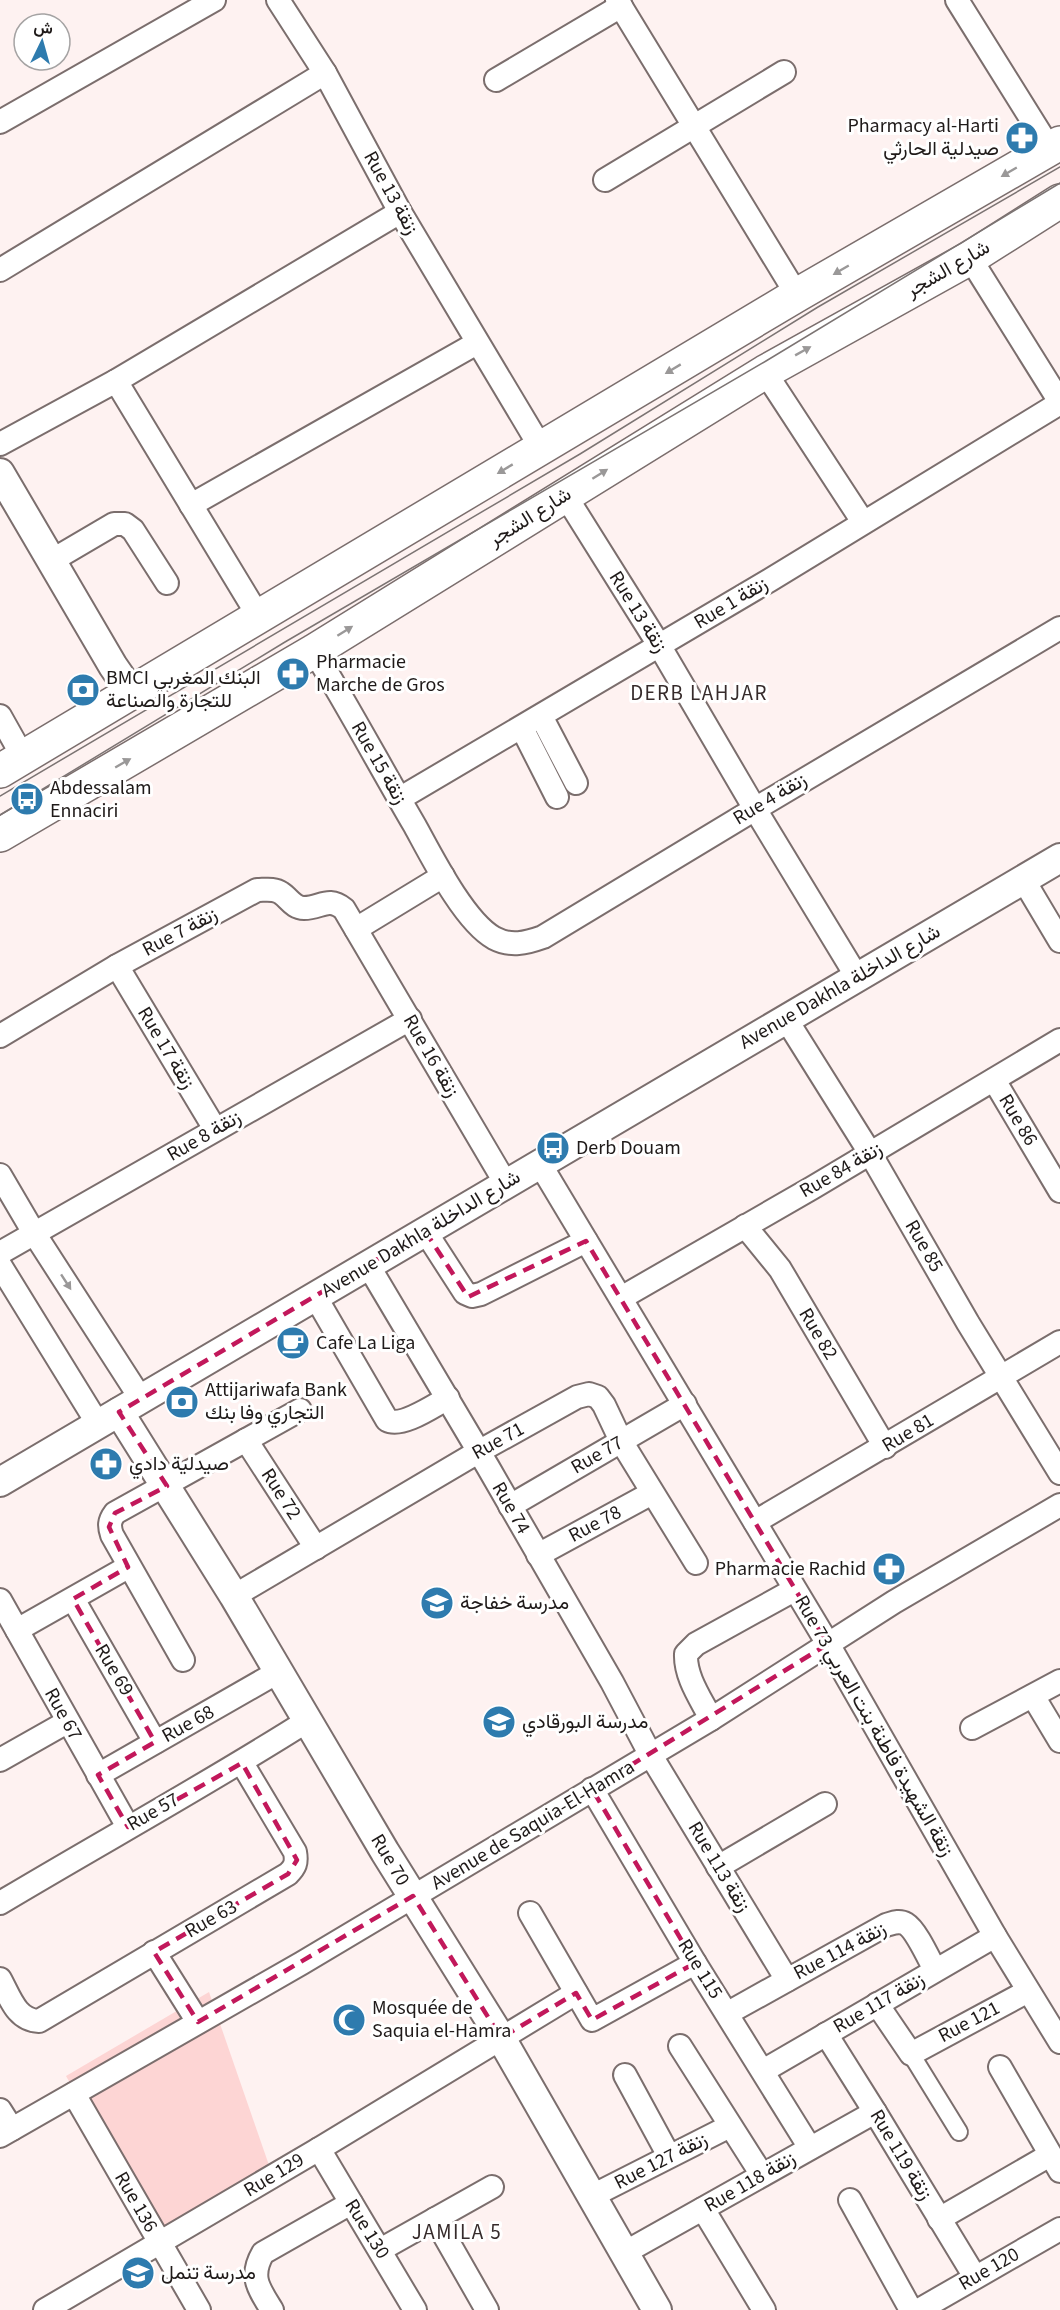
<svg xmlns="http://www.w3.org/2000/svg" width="1060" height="2310" viewBox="0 0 1060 2310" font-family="'Source Sans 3',Vazirmatn,sans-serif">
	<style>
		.green { fill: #fdd5d4 }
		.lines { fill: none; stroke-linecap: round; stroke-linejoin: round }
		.pedestrian-casing { stroke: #7b6e6d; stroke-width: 20 }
		.minor-casing { stroke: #7b6e6d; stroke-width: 26 }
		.tertiary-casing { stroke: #7b6e6d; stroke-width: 32 }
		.primary-casing { stroke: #7b6e6d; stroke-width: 36 }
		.pedestrian { stroke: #fff; stroke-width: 16 }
		.minor { stroke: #fff; stroke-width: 22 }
		.tertiary { stroke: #fff; stroke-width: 28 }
		.primary { stroke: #fff; stroke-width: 33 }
		.tram { stroke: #7c7473; stroke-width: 1.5 }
		.oneway { fill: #9a9898 }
		.marked { fill: none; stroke: #c2185b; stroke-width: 4.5; stroke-dasharray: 12 8; stroke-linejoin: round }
		.labels { text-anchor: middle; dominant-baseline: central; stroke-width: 6; stroke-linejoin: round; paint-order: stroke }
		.poi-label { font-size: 20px; fill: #1f1a19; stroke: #fff; text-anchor: start }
		.street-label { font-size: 20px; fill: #1f1a19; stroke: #fff }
		.neighbourhood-label { font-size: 21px; letter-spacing: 1.5px; fill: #362b2b; stroke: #fff }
	</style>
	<rect width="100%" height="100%" fill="#fef2f1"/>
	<path class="green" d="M209,1992l62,179 -113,66 -92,-161z"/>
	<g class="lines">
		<g class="pedestrian-casing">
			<path id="pedestrian" d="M911,2054l48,78"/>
		</g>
		<g class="minor-casing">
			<g id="minor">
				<path d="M278,0l47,73 75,139 141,236"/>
				<path d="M617,0l180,295"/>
				<path d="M957,0l93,149"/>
				<path d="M496,80l125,-74"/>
				<path d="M0,122l214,-122"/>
				<path d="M605,180l179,-108"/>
				<path d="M970,258l90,144"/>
				<path d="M0,270l325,-197"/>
				<path d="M765,372l98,150"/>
				<path d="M116,381l143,236"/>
				<path d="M0,444l116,-63 284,-169"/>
				<path d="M565,495l94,150 96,164 102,168"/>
				<path d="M191,505l286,-162"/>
				<path d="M51,561l63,-37h11l8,6 34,53"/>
				<path d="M314,651c35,57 67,117 101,175 17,31 49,95 79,112 17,9 32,5 49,-1l212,-128 305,-181"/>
				<path d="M0,716l23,41"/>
				<path d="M541,716l35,67"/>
				<path d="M522,728l35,69"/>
				<path d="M399,799l371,-219 290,-177"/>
				<path d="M1023,879l37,62"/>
				<path d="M356,929l87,-53"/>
				<path d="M117,966l98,163"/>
				<path d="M786,1019l84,134 98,170 92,150"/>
				<path d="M0,1036l117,-70 140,-76c8,0 17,-2 24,3 8,5 12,15 23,15 17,0 24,-12 40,1l162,275"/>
				<path d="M994,1080l66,111"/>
				<path d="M540,1164l288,480 167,292 65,106"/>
				<path d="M0,1175l34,58 107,166"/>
				<path d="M745,1226l35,43 105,178"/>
				<path d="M425,1231l40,62 7,3 9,-2 105,-53"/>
				<path d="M0,1253l410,-234"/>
				<path d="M0,1265l98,159"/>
				<path d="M368,1265l120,202 124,215 38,72 137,226"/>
				<path d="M315,1296l72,124c15,8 46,-14 61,-22"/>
				<path d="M621,1298l191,-110 248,-148"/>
				<path d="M246,1440l70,108"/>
				<path d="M510,1506l175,-102"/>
				<path d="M755,1522l305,-180"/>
				<path d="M538,1555l114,-62"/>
				<path d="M234,1596l244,-144 99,-55 12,-3 9,3 6,8 17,36 75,122"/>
				<path d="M73,1599l82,143"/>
				<path d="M0,1600l128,227"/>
				<path d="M17,1630l111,-63"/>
				<path d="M183,1660l-71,-125c-3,-9 -3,-14 3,-22l185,-103"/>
				<path d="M1033,1696l27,45"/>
				<path d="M711,1719c-10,-20 -26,-42 -25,-65l10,-10 98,-54"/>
				<path d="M972,1728l88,-47"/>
				<path d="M0,1760l67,-38"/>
				<path d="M98,1775l180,-103"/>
				<path d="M592,1789l103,174 115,185"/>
				<path d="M718,1867l107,-63"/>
				<path d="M0,1903c102,-61 206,-118 307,-182"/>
				<path d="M530,1913l62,107 103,-57"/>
				<path d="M154,1952l44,70"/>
				<path d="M0,1979c10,18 16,41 39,42l249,-147c7,-7 9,-11 7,-22l-53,-89"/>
				<path d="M877,2004l34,50 117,-63"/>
				<path d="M728,2013l158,-88c7,-2 13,-5 20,-1 10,6 23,35 29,46"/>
				<path d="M826,2034l49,78 100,165"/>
				<path d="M680,2046l82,129"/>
				<path d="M1000,2067l60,104"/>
				<path d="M763,2071l232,-135"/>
				<path d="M625,2075l44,81"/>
				<path d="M74,2094l125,216"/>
				<path d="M0,2110l12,19"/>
				<path d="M0,2136l302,-173 409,-244 183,-117 166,-97"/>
				<path d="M319,2149l96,161"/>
				<path d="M592,2196l138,-70"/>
				<path d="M850,2200l61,110"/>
				<path d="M703,2209l61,101"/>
				<path d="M435,2219l52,91"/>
				<path d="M939,2219l111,-64"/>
				<path d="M380,2250l112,-63"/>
				<path d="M624,2253l251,-141"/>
				<path d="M45,2310l274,-161 257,-156"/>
				<path d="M272,2310c-13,-21 -23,-33 -9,-57l88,-50"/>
				<path d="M919,2310l141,-81"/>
			</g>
		</g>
		<g class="tertiary-casing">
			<g id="tertiary">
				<path d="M0,473l113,193 18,26"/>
				<path d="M119,1412l115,184 151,256 116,186 156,272"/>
				<path d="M0,1482l1060,-624"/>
			</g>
		</g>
		<g class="primary-casing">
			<g id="primary">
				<path d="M0,771l797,-476 263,-152"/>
				<path d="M0,835l314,-184 451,-279 205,-114 90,-57"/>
			</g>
		</g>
		<use href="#pedestrian" class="pedestrian"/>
		<use href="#minor" class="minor"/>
		<use href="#tertiary" class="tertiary"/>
		<use href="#primary" class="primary"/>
		<g class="tram">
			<path d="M0,796l580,-342 238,-147 242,-140"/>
			<path d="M0,815l285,-173 481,-281 294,-178"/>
		</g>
	</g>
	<defs><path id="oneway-solid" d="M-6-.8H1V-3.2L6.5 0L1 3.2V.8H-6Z" transform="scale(1.5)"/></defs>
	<g class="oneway">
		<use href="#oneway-solid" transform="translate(1009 172) rotate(150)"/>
		<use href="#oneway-solid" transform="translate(841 270) rotate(150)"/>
		<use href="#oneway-solid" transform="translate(803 351) rotate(-29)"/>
		<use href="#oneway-solid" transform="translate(673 369) rotate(149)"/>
		<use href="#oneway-solid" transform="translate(505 469) rotate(149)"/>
		<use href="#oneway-solid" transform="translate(600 474) rotate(-32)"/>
		<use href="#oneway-solid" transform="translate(345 631) rotate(-32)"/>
		<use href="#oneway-solid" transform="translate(123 763) rotate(-30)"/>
		<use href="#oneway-solid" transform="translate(66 1282) rotate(57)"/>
	</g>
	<path class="marked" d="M425,1231l43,66 118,-56 242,403 -236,145 103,174 -103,57 -16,-27 -75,45 -88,-142 -215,126 -44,-70 134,-78 9,-14 -55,-97 -114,64 -30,-52 57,-33 -82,-143 55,-32 -19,-40 6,-14 52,-27 -48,-74z"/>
	<defs>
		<g id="pharmacy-disc" transform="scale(1.725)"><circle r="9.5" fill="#2e7bae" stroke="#fff"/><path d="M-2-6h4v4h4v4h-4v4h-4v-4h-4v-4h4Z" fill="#fff"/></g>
		<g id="bank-disc" transform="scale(1.725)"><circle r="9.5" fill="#2e7bae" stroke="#fff"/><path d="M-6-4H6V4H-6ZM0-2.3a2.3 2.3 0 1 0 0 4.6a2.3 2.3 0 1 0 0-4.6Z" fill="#fff"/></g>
		<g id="bus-disc" transform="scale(1.725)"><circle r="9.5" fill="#2e7bae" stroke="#fff"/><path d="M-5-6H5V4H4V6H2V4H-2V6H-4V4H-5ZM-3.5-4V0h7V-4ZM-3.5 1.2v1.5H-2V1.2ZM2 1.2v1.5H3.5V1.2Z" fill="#fff"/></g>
		<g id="cafe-disc" transform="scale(1.725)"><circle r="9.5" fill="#2e7bae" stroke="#fff"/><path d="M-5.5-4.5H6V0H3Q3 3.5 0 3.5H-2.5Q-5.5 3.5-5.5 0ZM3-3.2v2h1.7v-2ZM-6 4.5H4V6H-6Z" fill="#fff"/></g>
		<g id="school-disc" transform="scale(1.725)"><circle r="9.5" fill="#2e7bae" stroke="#fff"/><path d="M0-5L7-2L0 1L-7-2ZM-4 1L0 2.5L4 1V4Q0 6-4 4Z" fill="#fff"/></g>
		<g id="mosque-disc" transform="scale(1.725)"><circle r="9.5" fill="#2e7bae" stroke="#fff"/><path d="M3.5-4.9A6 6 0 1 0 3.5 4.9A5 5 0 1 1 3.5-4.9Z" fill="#fff"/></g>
	</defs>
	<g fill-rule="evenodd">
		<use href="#pharmacy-disc" x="1022" y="138"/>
		<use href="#pharmacy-disc" x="293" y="674"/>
		<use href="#bank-disc" x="83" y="690"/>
		<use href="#bus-disc" x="27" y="799"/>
		<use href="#bus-disc" x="553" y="1148"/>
		<use href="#cafe-disc" x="293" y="1343"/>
		<use href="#bank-disc" x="182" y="1402"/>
		<use href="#pharmacy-disc" x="106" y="1464"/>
		<use href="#pharmacy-disc" x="889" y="1569"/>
		<use href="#school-disc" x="437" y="1603"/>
		<use href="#school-disc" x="499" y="1722"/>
		<use href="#mosque-disc" x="349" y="2020"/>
		<use href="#school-disc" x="138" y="2273"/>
	</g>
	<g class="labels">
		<g class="poi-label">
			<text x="999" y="126" text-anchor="end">Pharmacy al-Harti<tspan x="999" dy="23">صيدلية الحارثي</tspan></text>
			<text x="316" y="662">Pharmacie<tspan x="316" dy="23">Marche de Gros</tspan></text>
			<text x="106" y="678">BMCI البنك المغربي<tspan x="106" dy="23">للتجارة والصناعة</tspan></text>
			<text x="50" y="788">Abdessalam<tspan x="50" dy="23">Ennaciri</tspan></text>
			<text x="576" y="1148">Derb Douam</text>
			<text x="316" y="1343">Cafe La Liga</text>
			<text x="205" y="1390">Attijariwafa Bank<tspan x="205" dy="23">التجاري وفا بنك</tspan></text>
			<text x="129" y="1464">صيدلية دادي</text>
			<text x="866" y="1569" text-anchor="end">Pharmacie Rachid</text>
			<text x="460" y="1603">مدرسة خفاجة</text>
			<text x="522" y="1722">مدرسة البورقادي</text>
			<text x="372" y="2008">Mosquée de<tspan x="372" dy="23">Saquia el-Hamra</tspan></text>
			<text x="161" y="2273">مدرسة تنمل</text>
		</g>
		<g class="street-label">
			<text transform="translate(391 193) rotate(61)">Rue 13 زنقة</text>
			<text transform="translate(948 269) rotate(-30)">شارع الشجر</text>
			<text transform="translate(530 517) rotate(-32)">شارع الشجر</text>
			<text transform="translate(731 603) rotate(-31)">Rue 1 زنقة</text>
			<text transform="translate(638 612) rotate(58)">Rue 13 زنقة</text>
			<text transform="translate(379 763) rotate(60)">Rue 15 زنقة</text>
			<text transform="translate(770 799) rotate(-31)">Rue 4 زنقة</text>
			<text transform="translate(180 932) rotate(-28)">Rue 7 زنقة</text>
			<text transform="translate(840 987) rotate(-30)">Avenue Dakhla شارع الداخلة</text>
			<text transform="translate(166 1048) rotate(59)">Rue 17 زنقة</text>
			<text transform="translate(431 1056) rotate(60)">Rue 16 زنقة</text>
			<text transform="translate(1018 1120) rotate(59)">Rue 86</text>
			<text transform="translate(204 1136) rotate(-30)">Rue 8 زنقة</text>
			<text transform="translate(841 1170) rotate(-30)">Rue 84 زنقة</text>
			<text transform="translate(421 1234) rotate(-31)">Avenue Dakhla شارع الداخلة</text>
			<text transform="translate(924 1246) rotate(60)">Rue 85</text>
			<text transform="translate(818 1334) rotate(59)">Rue 82</text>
			<text transform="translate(908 1433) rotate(-31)">Rue 81</text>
			<text transform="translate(498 1441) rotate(-29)">Rue 71</text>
			<text transform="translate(597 1455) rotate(-30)">Rue 77</text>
			<text transform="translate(281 1494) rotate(57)">Rue 72</text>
			<text transform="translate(511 1508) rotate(60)">Rue 74</text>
			<text transform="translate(595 1524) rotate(-28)">Rue 78</text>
			<text transform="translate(114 1670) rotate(59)">Rue 69</text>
			<text transform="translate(63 1714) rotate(61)">Rue 67</text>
			<text transform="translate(188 1724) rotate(-29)">Rue 68</text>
			<text transform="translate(874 1726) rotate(60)">Rue 73 زنقة الشهيدة فاطنة بنت العربي</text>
			<text transform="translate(153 1812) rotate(-30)">Rue 57</text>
			<text transform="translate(533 1825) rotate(-31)">Avenue de Saquia-El-Hamra</text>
			<text transform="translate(390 1860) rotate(59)">Rue 70</text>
			<text transform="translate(719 1867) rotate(59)">Rue 113 زنقة</text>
			<text transform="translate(211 1919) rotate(-30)">Rue 63</text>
			<text transform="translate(840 1951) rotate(-28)">Rue 114 زنقة</text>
			<text transform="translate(700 1969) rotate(58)">Rue 115</text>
			<text transform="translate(879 2003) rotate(-30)">Rue 117 زنقة</text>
			<text transform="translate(969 2022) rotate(-28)">Rue 121</text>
			<text transform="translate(901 2155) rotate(59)">Rue 119 زنقة</text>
			<text transform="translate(661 2161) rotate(-27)">Rue 127 زنقة</text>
			<text transform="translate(274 2175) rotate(-31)">Rue 129</text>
			<text transform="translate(750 2182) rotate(-30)">Rue 118 زنقة</text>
			<text transform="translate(136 2202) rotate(60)">Rue 136</text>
			<text transform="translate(367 2229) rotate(58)">Rue 130</text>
			<text transform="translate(989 2269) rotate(-30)">Rue 120</text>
		</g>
		<g class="neighbourhood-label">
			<text x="699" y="693">DERB LAHJAR</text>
			<text x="457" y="2232">JAMILA 5</text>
		</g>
	</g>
	<g transform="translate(42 42) rotate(5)"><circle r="28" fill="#ffffff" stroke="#a5a3a3" stroke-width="1.5"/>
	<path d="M0-4.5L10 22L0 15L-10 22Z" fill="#2e7bae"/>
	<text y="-9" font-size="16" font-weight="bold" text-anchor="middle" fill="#1f1a19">ش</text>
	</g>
</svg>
